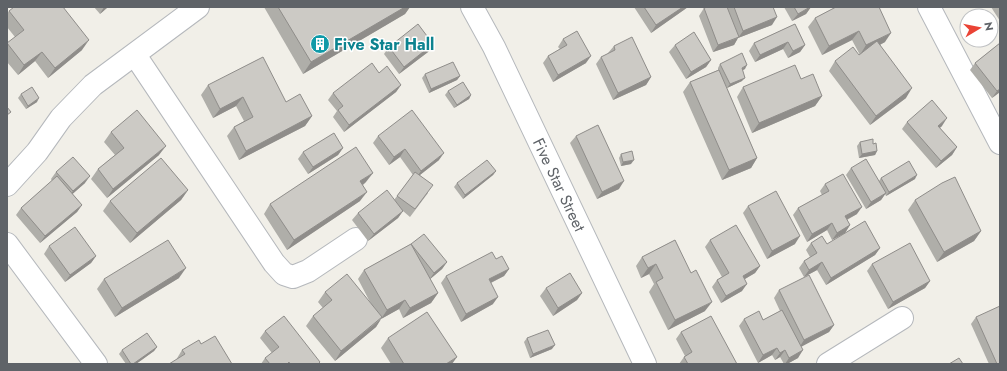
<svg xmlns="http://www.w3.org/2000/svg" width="1007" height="371" viewBox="0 0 1007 371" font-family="Jost,sans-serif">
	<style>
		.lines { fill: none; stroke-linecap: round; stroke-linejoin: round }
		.minor-casing { stroke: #b5b8bc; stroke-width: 24 }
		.minor { stroke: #fff; stroke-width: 22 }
		.wall { fill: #afaea9 }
		.shaded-wall { fill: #8f8d8a }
		.building { fill: #cccac5; stroke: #8f8d8a }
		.labels { text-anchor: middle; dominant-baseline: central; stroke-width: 3; stroke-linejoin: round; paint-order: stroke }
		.culture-label { font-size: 16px; font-weight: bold; fill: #0d838f; stroke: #fff; text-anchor: start }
		.street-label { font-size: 16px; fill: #5f6368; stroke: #fff }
	</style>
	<rect width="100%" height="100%" fill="#f1efe8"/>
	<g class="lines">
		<g class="minor-casing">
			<g id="minor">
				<path id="s1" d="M472,7l22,40 151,317"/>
				<path d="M929,7l71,136"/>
				<path d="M135,55l139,208 10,11 9,3 15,-6 48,-32"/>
				<path d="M7,185l30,-33 24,-34 32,-33 105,-78"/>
				<path d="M7,244l89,120"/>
				<path d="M828,364l74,-46"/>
			</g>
		</g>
		<use href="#minor" class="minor"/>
	</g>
	<g class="wall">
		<path d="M94,7h14l-8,7z"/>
		<path d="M264,7h146l-5,7 -102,60z"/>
		<path d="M634,7h54l-37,26z"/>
		<path d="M708,7h65l-1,18 -34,13 -4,7 -21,7 -14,-36 5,-8z"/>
		<path d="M784,7h27l-5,7 -14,7z"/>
		<path d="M836,7l49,35 -5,3 26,53 -36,27 -41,-54 6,-10 25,-6 -8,-15 -30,15 -14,-28 7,-9z"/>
		<path d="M991,7h9v14z"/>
		<path d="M9,11l73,39 -34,28 -13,-17 -17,14 -11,-13v-18l8,-7 -8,-10v-13z"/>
		<path d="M795,24l10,21 -5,7 -12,6 -5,-9 -28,13 -6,-11 5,-8z"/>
		<path d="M563,39l23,24 -33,19 -10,-19 5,-7 12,-7 -2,-2z"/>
		<path d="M1000,43v49l-8,6 -22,-28 5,-7z"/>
		<path d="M433,44l-5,8 -29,22 -15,-20 5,-7z"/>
		<path d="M675,45l36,15 -5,7 -20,12 -17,-27z"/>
		<path d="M614,46l37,31 -5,8 -33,15 -17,-36 5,-7 8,-4h-1z"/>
		<path d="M720,64l25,5 -3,1v11l-15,7 -5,-11 35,81 -6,10 -29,12 -39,-88 7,-10 28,-12v-2z"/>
		<path d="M379,73l22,12 -5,7 -52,40 -11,-15 4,-6 -9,-11 5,-7z"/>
		<path d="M425,74l35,2 -3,4 -28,13 -7,-15z"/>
		<path d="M801,79l21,17 -7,10 -63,27 -15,-36 6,-10z"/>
		<path d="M208,85l78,17 26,14 -7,10 -66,34 -12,-24 7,-9 10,-6 -8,-15 -23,12 -12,-23z"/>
		<path d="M448,91l23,4 -2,4 -15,9 -9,-13z"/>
		<path d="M21,94l16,8 -11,7 -8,-11z"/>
		<path d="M907,122l35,4 -2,2 17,19 -5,8 -16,13 -34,-39z"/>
		<path d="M111,132l48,23 -52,43 -16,-19 7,-10 17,-14 -11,-13z"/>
		<path d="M378,136l61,24 -19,15 8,18 -18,24 -7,-6 -5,7 -30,23 -16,-21 6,-7 36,-13 19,-25 -13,-18 -11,8 -16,-22z"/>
		<path d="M576,136l43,53 -22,10 -27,-56z"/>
		<path d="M860,142l13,2 4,7 -2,4 -16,3 -2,-12z"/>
		<path d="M343,148l-5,7 -30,19 -10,-15 5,-7z"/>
		<path d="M621,154l10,10 -10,2 -2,-8z"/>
		<path d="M851,168l28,13 2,-3 34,1 -29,17 -1,-2 -4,6 -15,9 -20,-34z"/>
		<path d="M496,171l-3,4 -30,24 -9,-12 3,-4z"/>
		<path d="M56,172l29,11 -13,11 10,11 -5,7 -37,31 -24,-28 5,-7 31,-27 -1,-2z"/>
		<path d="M366,182l-3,3 -3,16 -73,49 -23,-36 6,-10z"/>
		<path d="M825,184l32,30 -10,6 3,5 -5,8 -13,7 -5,-10 -20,12 -14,-27 5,-7 24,-13 -2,-4z"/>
		<path d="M188,190l-7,10 -51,43 -27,-32 7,-10z"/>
		<path d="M915,200l66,31 -7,10 -37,21 -29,-52z"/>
		<path d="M748,206l47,38 -28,15 -24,-46z"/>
		<path d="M675,240l30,71 -37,19 -19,-38 5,-8 -5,-10 -8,4 -5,-12 6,-9z"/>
		<path d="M710,240l50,26 -5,7 -10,6 -3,12 -21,12 -9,-16 5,-7 5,-3 -17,-30z"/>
		<path d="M811,243l69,5 -5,7 -49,30 -9,-15 -13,7 -5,-9 5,-7 6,-4 -4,-7z"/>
		<path d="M411,244l36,18 -5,7 -12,10 8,14 -7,10 -28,15 -4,-9 -18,10 -5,8 -41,34 -29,-35 7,-10 10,-8 -5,-6 7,-10 46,12 -13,-25 6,-9z"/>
		<path d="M49,246l47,10 -5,7 -26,19 -21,-28z"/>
		<path d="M496,259l13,10 -5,7 -13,7 2,21 -32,18 -20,-39 5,-7z"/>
		<path d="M872,264l58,17 -5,7 -37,21 -21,-38z"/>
		<path d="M179,278l-64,39 -18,-28 7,-10z"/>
		<path d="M546,288l36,5 -5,7 -24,16 -13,-20z"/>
		<path d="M779,290l55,35 -5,7 -28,14 -3,12 -11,6h-3l-4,-7 -5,3 -3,-5 -14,8 -19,-37 5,-7 19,1 17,-9 -6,-13z"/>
		<path d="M976,317l24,47h-11l-18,-40z"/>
		<path d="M265,331l54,33h-58l4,-6 7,-5 -12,-15z"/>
		<path d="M681,332l56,32h-58l5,-7 1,-1 -9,-17z"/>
		<path d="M388,338l64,26h-61l-10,-16z"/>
		<path d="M527,338l25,11 -22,9 -6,-16z"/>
		<path d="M201,344l-25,16 6,-10z"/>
		<path d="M157,347l-3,4 -18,13h-10l-7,-10 3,-4z"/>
	</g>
	<g class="shaded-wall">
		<path d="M104,7h4l-8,7z"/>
		<path d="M405,7h5l-5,7 -102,60 8,-12z"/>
		<path d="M683,7h5l-37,26 5,-8z"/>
		<path d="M811,7l-5,7 -14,7 6,-7z"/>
		<path d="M777,17l-5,8 -34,13 -4,7 -21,7 5,-7 20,-7 5,-7z"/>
		<path d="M859,31l-7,9 -30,15 7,-9z"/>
		<path d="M891,33l-6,9 -25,13 6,-10z"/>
		<path d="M89,40l-7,10 -34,28 7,-10z"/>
		<path d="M788,42l-5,7 -28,13 5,-7z"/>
		<path d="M433,44l-5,8 -29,22 5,-7z"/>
		<path d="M805,45l-5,7 -12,6 5,-7z"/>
		<path d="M42,52l-7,9 -17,14 6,-10z"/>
		<path d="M591,56l-5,7 -33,19 5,-7z"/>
		<path d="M711,60l-5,7 -20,12 5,-7z"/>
		<path d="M747,65l-2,4 -6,3 3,-4z"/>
		<path d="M460,76l-3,4 -28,13 2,-4z"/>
		<path d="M651,77l-5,8 -33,15 5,-7z"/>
		<path d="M745,78l-3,3 -15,7 3,-4z"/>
		<path d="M401,85l-5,7 -52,40 5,-7z"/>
		<path d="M912,88l-6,10 -36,27 6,-9z"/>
		<path d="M1000,89v3l-8,6 5,-7z"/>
		<path d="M471,95l-2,4 -15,9 3,-3z"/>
		<path d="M822,96l-7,10 -63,27 7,-10z"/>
		<path d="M243,97l-7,9 -23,12 7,-9z"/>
		<path d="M39,98l-2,4 -11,7 2,-3z"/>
		<path d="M312,116l-7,10 -66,34 7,-9z"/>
		<path d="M947,118l-5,8 -9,7 5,-7z"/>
		<path d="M166,146l-7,9 -52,43 6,-9z"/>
		<path d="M957,147l-5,8 -16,13 5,-7z"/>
		<path d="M343,148l-5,7 -30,19 5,-7z"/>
		<path d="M405,149l-5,8 -11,8 5,-8z"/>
		<path d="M877,151l-2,4 -16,3 3,-4z"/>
		<path d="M444,153l-5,7 -23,18 5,-7z"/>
		<path d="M757,158l-6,10 -29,12 7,-10z"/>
		<path d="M634,160l-3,4 -10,2 2,-4z"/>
		<path d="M496,171l-3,4 -30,24 2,-4z"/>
		<path d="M373,173l-7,9 -12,9 6,-10z"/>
		<path d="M917,175l-2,4 -29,17 3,-4z"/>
		<path d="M90,176l-5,7 -17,15 5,-7z"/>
		<path d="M624,181l-5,8 -22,10 5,-7z"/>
		<path d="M188,190l-7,10 -51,43 7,-10z"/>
		<path d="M367,192l-7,9 -73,49 7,-10z"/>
		<path d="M886,193l-5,7 -15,9 5,-7z"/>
		<path d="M82,205l-5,7 -37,31 5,-7z"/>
		<path d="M862,207l-5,7 -17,9 5,-7z"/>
		<path d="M403,211l-5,7 -30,23 6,-7z"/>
		<path d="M832,223l-5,7 -20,12 5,-8z"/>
		<path d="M850,225l-5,8 -13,7 5,-7z"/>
		<path d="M981,231l-7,10 -37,21 7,-10z"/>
		<path d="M800,236l-5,8 -28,15 5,-8z"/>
		<path d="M880,248l-5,7 -49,30 5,-7z"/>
		<path d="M96,256l-5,7 -26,19 5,-7z"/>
		<path d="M447,262l-5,7 -13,11 5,-7z"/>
		<path d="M822,262l-5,8 -13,7 5,-7z"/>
		<path d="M656,264l-7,10 -8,4 7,-10z"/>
		<path d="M760,266l-5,7 -17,10 5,-7z"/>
		<path d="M186,268l-7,10 -64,39 7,-9z"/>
		<path d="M509,269l-5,7 -20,10 5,-7z"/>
		<path d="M930,281l-5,7 -37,21 5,-7z"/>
		<path d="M747,284l-5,7 -21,12 5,-7z"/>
		<path d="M438,293l-7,10 -28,15 7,-10z"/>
		<path d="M582,293l-5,7 -24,16 5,-8z"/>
		<path d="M498,297l-5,7 -32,18 5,-8z"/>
		<path d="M405,300l-6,9 -18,10 -5,8 -41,34 6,-10 40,-32 6,-9z"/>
		<path d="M712,302l-7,9 -37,19 7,-10z"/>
		<path d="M834,325l-5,7 -30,16 5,-8z"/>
		<path d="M555,345l-3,4 -22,9 3,-4z"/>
		<path d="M157,347l-3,4 -18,13h-3z"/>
		<path d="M777,348l-5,7 -14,8 5,-8z"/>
		<path d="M785,350l-5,7 -5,3 5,-7z"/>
		<path d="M803,350l-5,8 -11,6h-2l4,-6z"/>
		<path d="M457,357l-5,7h-6z"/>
	</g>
	<g class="building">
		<path d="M14,7h49l26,33 -34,28 -13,-16 -18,13 -17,-22 17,-13 -15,-19z"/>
		<path d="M278,7h127l-94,55z"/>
		<path d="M644,7h39l-27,18z"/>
		<path d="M708,7h19l12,30 -21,8 -14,-37z"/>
		<path d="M734,7h39l4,10 -34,14z"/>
		<path d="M794,7h16l-12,7z"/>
		<path d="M836,7h43l12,26 -25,12 -7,-14 -30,15 -14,-28z"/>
		<path d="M418,24l15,20 -29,23 -15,-20z"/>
		<path d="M795,24l10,21 -12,6 -5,-9 -28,13 -6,-12z"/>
		<path d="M577,31l14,25 -33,19 -10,-19 19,-11 -4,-6z"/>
		<path d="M694,32l17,28 -20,12 -16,-27z"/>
		<path d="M632,37l19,40 -33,16 -17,-36 14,-7 -1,-4z"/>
		<path d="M877,41l35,47 -36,28 -41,-55 18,-14 6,8z"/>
		<path d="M1000,43v46l-3,2 -22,-28z"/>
		<path d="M742,53l5,12 -5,3 3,10 -15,6 -10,-20z"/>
		<path d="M263,57l23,45 14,-8 12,22 -66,35 -12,-24 19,-10 -10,-20 -23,12 -12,-24z"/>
		<path d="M453,62l7,14 -29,13 -6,-15z"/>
		<path d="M372,63l7,10 8,-7 14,19 -52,40 -11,-15 5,-4 -10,-13z"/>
		<path d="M795,65l6,14 12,-5 9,22 -63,27 -16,-36z"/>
		<path d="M719,70l38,88 -28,12 -39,-88z"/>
		<path d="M463,82l8,13 -14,10 -9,-14z"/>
		<path d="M32,87l7,11 -11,8 -7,-12z"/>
		<path d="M932,100l15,18 -9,8 19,21 -16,14 -34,-39z"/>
		<path d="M7,107l4,5 -4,3z"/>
		<path d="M137,110l29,36 -53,43 -15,-20 26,-21 -13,-16z"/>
		<path d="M412,110l32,43 -23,18 -16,-22 -11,8 -16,-21z"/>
		<path d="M598,125l26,56 -22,11 -26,-56z"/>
		<path d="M334,133l9,15 -30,19 -10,-15z"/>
		<path d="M873,139v5l3,-1 1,8 -15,3 -2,-12z"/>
		<path d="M356,147l17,26 -13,8 7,11 -73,48 -24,-36z"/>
		<path d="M632,151l2,9 -11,2 -2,-8z"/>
		<path d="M73,157l17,19 -17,15 -17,-19z"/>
		<path d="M161,158l27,32 -51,43 -27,-32z"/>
		<path d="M866,159l20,34 -15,9 -20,-34z"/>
		<path d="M487,160l9,11 -31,24 -8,-12z"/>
		<path d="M909,161l8,14 -28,17 -8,-14z"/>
		<path d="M415,172l18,13 -18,24 -18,-13z"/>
		<path d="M843,174l19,33 -17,9 5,9 -13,8 -5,-10 -20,11 -14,-26 31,-17 -4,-7z"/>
		<path d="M57,176l25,29 -37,31 -24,-28z"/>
		<path d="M955,177l26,54 -37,21 -29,-52 27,-17z"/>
		<path d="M387,190l16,21 -29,23 -16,-21z"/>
		<path d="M776,191l24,45 -28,15 -24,-45z"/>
		<path d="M865,221l15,27 -49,30 -9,-16 -13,8 -5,-9 13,-8 -6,-10 11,-7 5,8z"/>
		<path d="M736,225l24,41 -17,10 4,8 -21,12 -9,-16 12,-7 -19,-33z"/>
		<path d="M75,227l21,29 -26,19 -21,-29z"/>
		<path d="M424,234l23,28 -13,11 -23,-29z"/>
		<path d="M168,240l18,28 -64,40 -18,-29z"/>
		<path d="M675,240l16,33 5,-3 16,32 -37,18 -19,-38 7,-4 -7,-14 -8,4 -6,-11z"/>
		<path d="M910,243l20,38 -37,21 -21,-38z"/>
		<path d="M411,244l27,49 -28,15 -5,-8 -18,10 -23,-40z"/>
		<path d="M492,252l4,7 6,-3 7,13 -20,10 9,18 -32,17 -20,-38z"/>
		<path d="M570,273l12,20 -24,15 -12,-20z"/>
		<path d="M347,274l35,43 -41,34 -28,-35 19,-16 -7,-8z"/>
		<path d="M809,275l25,50 -30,15 -25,-50z"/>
		<path d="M1000,306v58h-3l-21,-47z"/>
		<path d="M782,310l21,40 -14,8 -4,-8 -5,3 -3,-5 -14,7 -19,-36 15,-8 4,9z"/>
		<path d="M427,312l30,45 -11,7h-42l-16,-26z"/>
		<path d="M284,316l36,46 -2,2h-28l-1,-2 -2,2h-17l-5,-6 14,-11 -14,-16z"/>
		<path d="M711,316l26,48h-49l-4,-7 8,-5 -11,-20z"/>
		<path d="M548,330l7,15 -22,9 -6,-16z"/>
		<path d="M147,333l10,14 -24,17h-2l-9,-14z"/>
		<path d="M215,336l17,28h-63l16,-10 -3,-4 17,-10 2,4z"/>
		<path d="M959,358l4,6h-14z"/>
	</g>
	<defs>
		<g id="building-disc" transform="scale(1)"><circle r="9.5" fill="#0f9aa8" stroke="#fff"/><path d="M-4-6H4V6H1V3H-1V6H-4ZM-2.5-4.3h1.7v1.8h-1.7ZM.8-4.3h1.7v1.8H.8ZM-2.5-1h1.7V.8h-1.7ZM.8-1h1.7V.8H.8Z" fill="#fff"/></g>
	</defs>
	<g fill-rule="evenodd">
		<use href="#building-disc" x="320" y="44"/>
	</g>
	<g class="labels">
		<g class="culture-label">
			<text x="334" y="44">Five Star Hall</text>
		</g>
		<g class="street-label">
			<text stroke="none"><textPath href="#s1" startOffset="198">Five Star Street</textPath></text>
		</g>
	</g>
	<rect width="1007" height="371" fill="none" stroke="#5f6368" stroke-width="16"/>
	<g transform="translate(979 28) rotate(80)"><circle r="19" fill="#ffffff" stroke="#bfc1c3"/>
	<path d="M0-3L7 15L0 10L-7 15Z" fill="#ea4335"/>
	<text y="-6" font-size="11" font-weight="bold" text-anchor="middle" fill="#5f6368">N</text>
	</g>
</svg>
